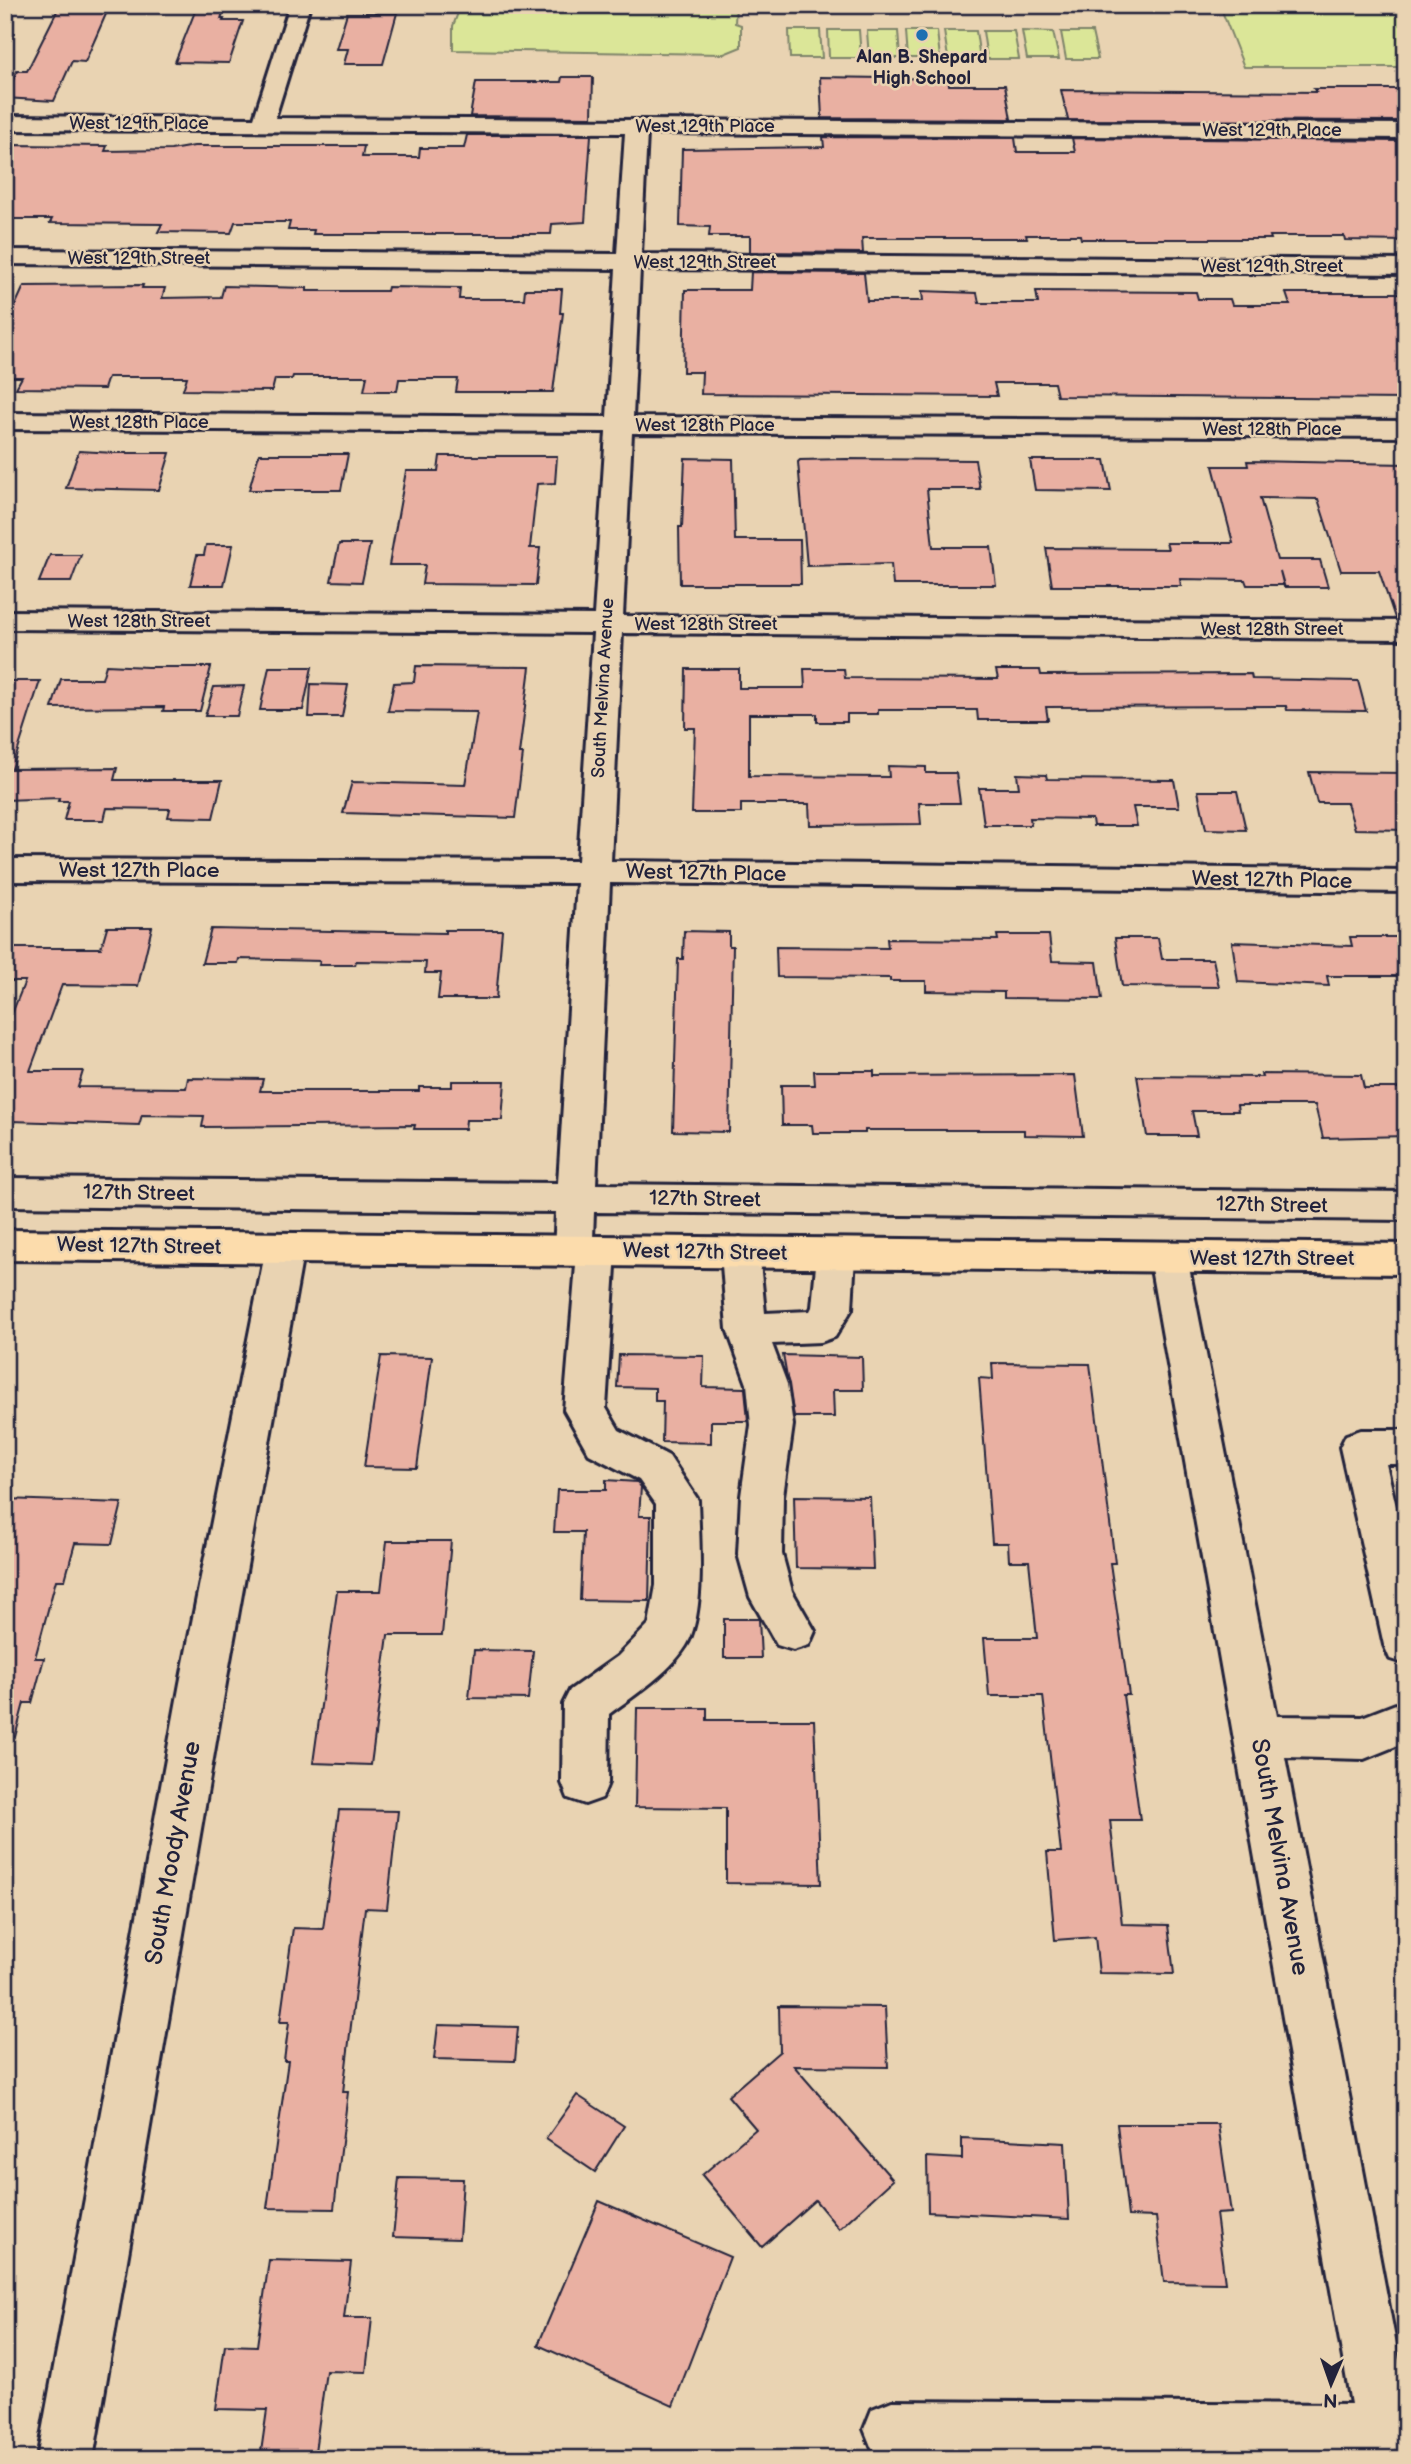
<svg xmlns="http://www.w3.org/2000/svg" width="1411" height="2464" viewBox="0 0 1411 2464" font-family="'Balsamiq Sans',sans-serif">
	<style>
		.green { fill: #dbe698; stroke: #7e846a; stroke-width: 2 }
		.building { fill: #e9b0a2; stroke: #22223b; stroke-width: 2 }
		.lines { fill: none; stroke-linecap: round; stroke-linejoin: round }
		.minor-casing { stroke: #22223b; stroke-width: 6 }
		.major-casing { stroke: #22223b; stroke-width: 6 }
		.minor { fill: #e9d3b2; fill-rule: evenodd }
		.major { fill: #fcdcac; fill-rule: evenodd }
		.poi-dot { fill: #1f6fb2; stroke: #e9d3b2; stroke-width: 2.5 }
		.labels { text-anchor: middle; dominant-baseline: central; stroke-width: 5; stroke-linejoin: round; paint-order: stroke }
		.far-poi-label { font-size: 18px; font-weight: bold; fill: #22223b; stroke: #e9d3b2 }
		.far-street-label { font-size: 18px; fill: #22223b; stroke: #e9d3b2 }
		.street-label { font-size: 21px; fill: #22223b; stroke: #e9d3b2 }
		.near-street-label { font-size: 24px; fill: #22223b; stroke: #e9d3b2 }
	</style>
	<rect width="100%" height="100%" fill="#e9d3b2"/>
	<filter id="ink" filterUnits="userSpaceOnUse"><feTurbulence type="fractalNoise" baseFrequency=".0143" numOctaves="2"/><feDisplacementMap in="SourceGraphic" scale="14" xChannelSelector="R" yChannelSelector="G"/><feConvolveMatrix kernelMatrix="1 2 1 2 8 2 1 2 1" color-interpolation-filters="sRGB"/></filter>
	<g filter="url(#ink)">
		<g class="green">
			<path d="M461,5h275l-1,18 6,2v22l-17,7 -271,-4v-24z"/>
			<path d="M1222,11h179l5,8v48h-162z"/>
			<path d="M789,30h31l2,28h-32z"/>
			<path d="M828,30h31l2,28h-32z"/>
			<path d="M867,31h31l2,27h-31z"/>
			<path d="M906,31h31l3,27h-32z"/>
			<path d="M944,31h32l4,28 -32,-1z"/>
			<path d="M983,31h31l5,28h-32z"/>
			<path d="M1022,31l31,1 6,27h-32z"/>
			<path d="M1061,32h31l6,27h-32z"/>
		</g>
		<g class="building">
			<path d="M60,5h50l-25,57 -13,-1 -18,40 -49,-3 12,-27h10z"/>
			<path d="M196,9h28l-3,10h3l-1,2h20l-14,42 -54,-1z"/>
			<path d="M347,13h50l-14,51h-39l4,-15h-12z"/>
			<path d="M562,77h31l-1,40 -122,-1 6,-34h85z"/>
			<path d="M820,77l128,2 1,6h56l6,34 -189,-1z"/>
			<path d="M1314,89h92v32l-338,-1 -7,-30 255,2z"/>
			<path d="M467,135h124l-6,87 -33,2 -1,10h-238l1,-4h-26l2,-8h-55l-4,11 -73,-1 4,-8 -112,-1 2,-4h-47v-60l7,-14 95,1 -2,5 66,-1 23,-4h170l-2,11h57l1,-9h44z"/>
			<path d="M823,137l192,1 2,14h58l-3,-14 334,3v100l-61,-1 -1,-4h-74l1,3h-190l-1,-4h-54l1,3h-165l1,15 -113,-1v-16h-41l1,-9 -30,-1 2,-77 142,-2z"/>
			<path d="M751,272l113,1 3,28h56l-1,-10 55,2 2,10h59l-2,-12 160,1 2,7h32l2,6h58l-4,-12h120v106l-349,-3 -3,-13h-60l3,13 -296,-2 1,-22h-19l2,-82h65z"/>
			<path d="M143,285l-1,3h23l-3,10 59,-1 3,-11 83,2v3h80l1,-4 72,1 -1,11h65l1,-10h37l-2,24h3l-10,79h-97l2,-13h-59l-2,12h-33l3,-15h-74l-1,3h-17l-3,12 -89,-1 4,-13h-79l-4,12 -88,-1 6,-11h-17v-49l19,-42z"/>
			<path d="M79,451l36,2h55l-11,37 -93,-2z"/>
			<path d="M259,454h89l-7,36h-92z"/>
			<path d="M440,456h117l-2,27 -18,1 -7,64h10l-4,37 -114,-1 3,-19h-36l17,-94h32z"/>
			<path d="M685,458l48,1 2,81h65l1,44h-121l-1,-57h3z"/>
			<path d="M846,459l129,1 5,29h-53l6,58h58l5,38h-103l-2,-21 -84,2 -9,-104 2,-2z"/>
			<path d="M1030,460h75l6,31 -76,-1z"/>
			<path d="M1247,461l159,3v154h-11l-16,-47h-38l-23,-72 -58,-1 17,62h43l8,27h-44l-4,-16 4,14h-37l-2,-5 -65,-1 1,7h-129l-6,-38 122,1 -2,-6h67l-20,-77h35z"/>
			<path d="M339,544h31l-8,38 -31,-1z"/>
			<path d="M206,545h27l-9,40h-34l7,-30h7z"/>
			<path d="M50,555h31l-10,27h-32z"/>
			<path d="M106,665l41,2h64l-11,44h-37l1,-4 -112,1 9,-29h41z"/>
			<path d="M416,666l114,1 -11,87h4l-8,64 -172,-5 9,-31 113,3 12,-73 -89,-1 6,-28 20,-1z"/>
			<path d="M269,667h43l-9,43h-43z"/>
			<path d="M686,669h53v19h66l-1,-19h40l1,9 153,1 -2,-9h44l1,5 210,-1 1,5 106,2 8,30 -79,-1 -1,-4 -240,1 2,13h-70l-1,-10h-99v4h-31v8h-30v-8h-68v62l140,1 -1,-11 38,1v6h30l4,30h-41l2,21 -111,1 -1,-21h-68v9h-49l3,-85h-10z"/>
			<path d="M5,681h35l-28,88 105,-1 -3,12h108l-9,38 -45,-1 2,-8 -63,-1 -3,12h-40l5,-19h-11l1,-3 -54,2z"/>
			<path d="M311,684l37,1 -6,32h-33z"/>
			<path d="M244,686l-7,30h-32l9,-29z"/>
			<path d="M1309,772l97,1v57l-51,-1 -8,-26h-30z"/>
			<path d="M1017,774l29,1 1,4 127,1 5,27h-46l4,19h-44l-1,-7 -62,-1 1,7h-47l-5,-37h40z"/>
			<path d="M1198,791h39l9,39 -40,-1z"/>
			<path d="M107,927h45l-14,59 -76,-1 -32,86h53l-5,16 108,1 2,-10 75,1 -3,12h159v-4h33v-6h53l-3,39h-36l-1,9h-51l1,-4 -213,2 2,-11 -62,-1 -3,10 -128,-4 -3,8h-3v-98l20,-50h-20v-33h96z"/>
			<path d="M211,929l234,4v-3h57l-6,69h-58l3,-26h-16l1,-11 -70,-1 -1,4h-36l1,-4 -81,-2 -1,4h-36z"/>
			<path d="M684,931l45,1v14h4l-4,186 -56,-1 5,-172h5z"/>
			<path d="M997,935h52l3,26 45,1 5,37 -98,-1v-6l-78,-1v-10h-36v-3l-113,-1 -1,-30 112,1 -1,-9 111,1z"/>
			<path d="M1350,937h56v39h-79l2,10 -91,-4 -6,-40 120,4z"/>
			<path d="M1115,938h43l4,21h51l6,28 -97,-1z"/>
			<path d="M814,1071h60v5l201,-1 8,61 -59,-1v-5h-159v3h-52l-1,-8h-30l-1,-40h34z"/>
			<path d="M1261,1074l100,1 3,13h42v48l-83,2 -8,-33h-78l1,6h-46l5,25h-50l-10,-60 125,1z"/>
			<path d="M619,1355l85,1 -1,31 42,1 3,33h-37v22l-49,-1 1,-41h-8v-13l-38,-1z"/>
			<path d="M783,1355l79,2 1,33h-30l1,27h-40z"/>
			<path d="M381,1356l51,1 -15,111 -53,-1z"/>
			<path d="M992,1363l98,1 25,199h-5l19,132h-6l17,125h-30l12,104 46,1 6,49 -75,-1 -4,-36 -40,3 -8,-88h14l-18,-156h-54l-5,-58h53l-8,-77h-20l-1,-18h-16l-13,-165 14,1z"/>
			<path d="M606,1480l31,2 4,5 -2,29h12l-2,85 -69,-1 3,-68h-29l3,-42h49z"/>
			<path d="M794,1496l76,1 3,72 -77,-1z"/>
			<path d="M5,1499l117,4 -10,41 -37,-1 -10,37h-9l-21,78h9l-12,45h-8l-9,34 -10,-2z"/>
			<path d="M387,1541h64l-9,94h-54l-17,130 -58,-2 24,-172h44z"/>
			<path d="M724,1619h35l2,39h-37z"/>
			<path d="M474,1650l59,1 -5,48 -59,-1z"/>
			<path d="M637,1708h70v12h107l7,164 -95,-1v-75l-91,-1z"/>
			<path d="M339,1810l59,1 -11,98 -22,-1 -22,184h5l-14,117 -67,-1 21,-147h-4l5,-39h-9l13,-94 30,1z"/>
			<path d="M779,2006l106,1 3,60 -94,-1 99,114 -54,49 -24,-29 -53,47 -60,-72 54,-46 -28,-33 52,-45z"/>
			<path d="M438,2025l80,2 -3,34 -81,-2z"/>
			<path d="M577,2095l47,31 -29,46 -49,-33z"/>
			<path d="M1117,2124h101l13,89 -15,1 9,69 -61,-1 -8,-65 -28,-1z"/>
			<path d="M962,2138l103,5 4,76 -141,-7 -1,-55 35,2z"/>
			<path d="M399,2178l64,1 -4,60 -66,-2z"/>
			<path d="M599,2201l131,56 -57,149 -135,-61z"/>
			<path d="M269,2260l82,2 -7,56h28l-6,54 -40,-1 -12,88h-54l7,-49 -51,-1 9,-64 32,1z"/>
		</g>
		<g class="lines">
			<g class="minor-casing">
				<g id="minor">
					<path d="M5,5h11l-4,6 -7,2z"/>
					<path d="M290,5h20l-35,113 1131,6v14l-759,-5 -6,121 765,6v14l-766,-5 -7,148 773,4v16l-774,-4 -9,183 783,5v18l-784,-6 -11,228 795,9v22l-796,-9 -14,301 810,8v28l-812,-8 -1,26 18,3 5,10 -10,157 13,22 50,26 29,44c1,38 8,114 -12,146 -18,28 -50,48 -77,68l-1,69 -6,15 -17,6 -17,-6 -6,-15 1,-79 7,-14 48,-34 31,-32 7,-39v-81l-17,-24 -50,-26 -25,-44 12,-145 -17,-4 -5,-10 2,-39 -551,-6v-28l553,5 19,-300 -572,-2v-22l573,2 15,-228 -588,-4v-18l589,4 12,-183 -601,-3v-16l602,4 9,-148 -611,-5v-14l612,4 8,-121 -620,-3v-14l249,2z"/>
					<path d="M285,1233l14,5 5,10 -78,435 -133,776h-56l143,-776 86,-435 5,-10z"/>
					<path d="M740,1237l14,5 5,10 6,61 45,-2 2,-4 5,-52 5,-10 14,-5 14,5 5,10 -3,54 -17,28 -14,5 -49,2 15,40 6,41 -10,71 -1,58 10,37 23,40 -6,14 -16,5 -16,-5 -27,-48 -12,-43 3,-58 10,-71 -4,-41 -20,-55 -6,-77 5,-10z"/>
					<path d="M1168,1242l14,5 5,10 90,459 85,1 44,-17v42l-42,17 -79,-2 121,640v62l-514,-2 -20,-8 -8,-20 8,-20 20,-8 459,3 -202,-1147 5,-10z"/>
					<path d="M1361,1430h45v34h-20l20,85v115l-16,-5 -6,-14 -44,-198 6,-12z"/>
				</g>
			</g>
			<g class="major-casing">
				<path id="major" d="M5,1230l1401,14v30l-1401,-14z"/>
			</g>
			<use href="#minor" class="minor"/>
			<use href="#major" class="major"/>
		</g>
	</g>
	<circle class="poi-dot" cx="922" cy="35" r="7"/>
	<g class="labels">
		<g class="far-poi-label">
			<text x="922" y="57">Alan B. Shepard<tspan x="922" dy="21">High School</tspan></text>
		</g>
		<g class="far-street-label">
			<text x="139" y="123">West 129th Place</text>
			<text x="705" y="126">West 129th Place</text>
			<text x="1272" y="130">West 129th Place</text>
			<text x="139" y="258">West 129th Street</text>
			<text x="705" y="262">West 129th Street</text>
			<text x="1272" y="266">West 129th Street</text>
			<text x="139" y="422">West 128th Place</text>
			<text x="705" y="425">West 128th Place</text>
			<text x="1272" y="429">West 128th Place</text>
			<text x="139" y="621">West 128th Street</text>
			<text x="706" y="624">West 128th Street</text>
			<text x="1272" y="629">West 128th Street</text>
			<text transform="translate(603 688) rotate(-87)">South Melvina Avenue</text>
		</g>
		<g class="street-label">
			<text x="139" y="870">West 127th Place</text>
			<text transform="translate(706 873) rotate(1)">West 127th Place</text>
			<text transform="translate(1272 880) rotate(1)">West 127th Place</text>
			<text transform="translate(139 1193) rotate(1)">127th Street</text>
			<text transform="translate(705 1199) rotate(1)">127th Street</text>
			<text transform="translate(1272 1205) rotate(1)">127th Street</text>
			<text transform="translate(139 1246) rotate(1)">West 127th Street</text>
			<text transform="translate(705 1252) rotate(1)">West 127th Street</text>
			<text x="1272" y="1258">West 127th Street</text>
		</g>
		<g class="near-street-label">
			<text transform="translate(173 1853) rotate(-80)">South Moody Avenue</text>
			<text transform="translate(1280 1857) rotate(80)">South Melvina Avenue</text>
		</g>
	</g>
	<rect width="1411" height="2464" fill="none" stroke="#e9d3b2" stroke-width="28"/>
	<rect x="14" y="14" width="1383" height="2436" fill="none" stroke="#22223b" stroke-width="2.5" filter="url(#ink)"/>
	<g transform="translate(1331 2384) rotate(182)" stroke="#e9d3b2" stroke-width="5" paint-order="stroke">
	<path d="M0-5L12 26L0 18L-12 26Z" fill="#22223b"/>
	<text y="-10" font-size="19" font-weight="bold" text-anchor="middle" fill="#22223b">N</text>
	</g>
</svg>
